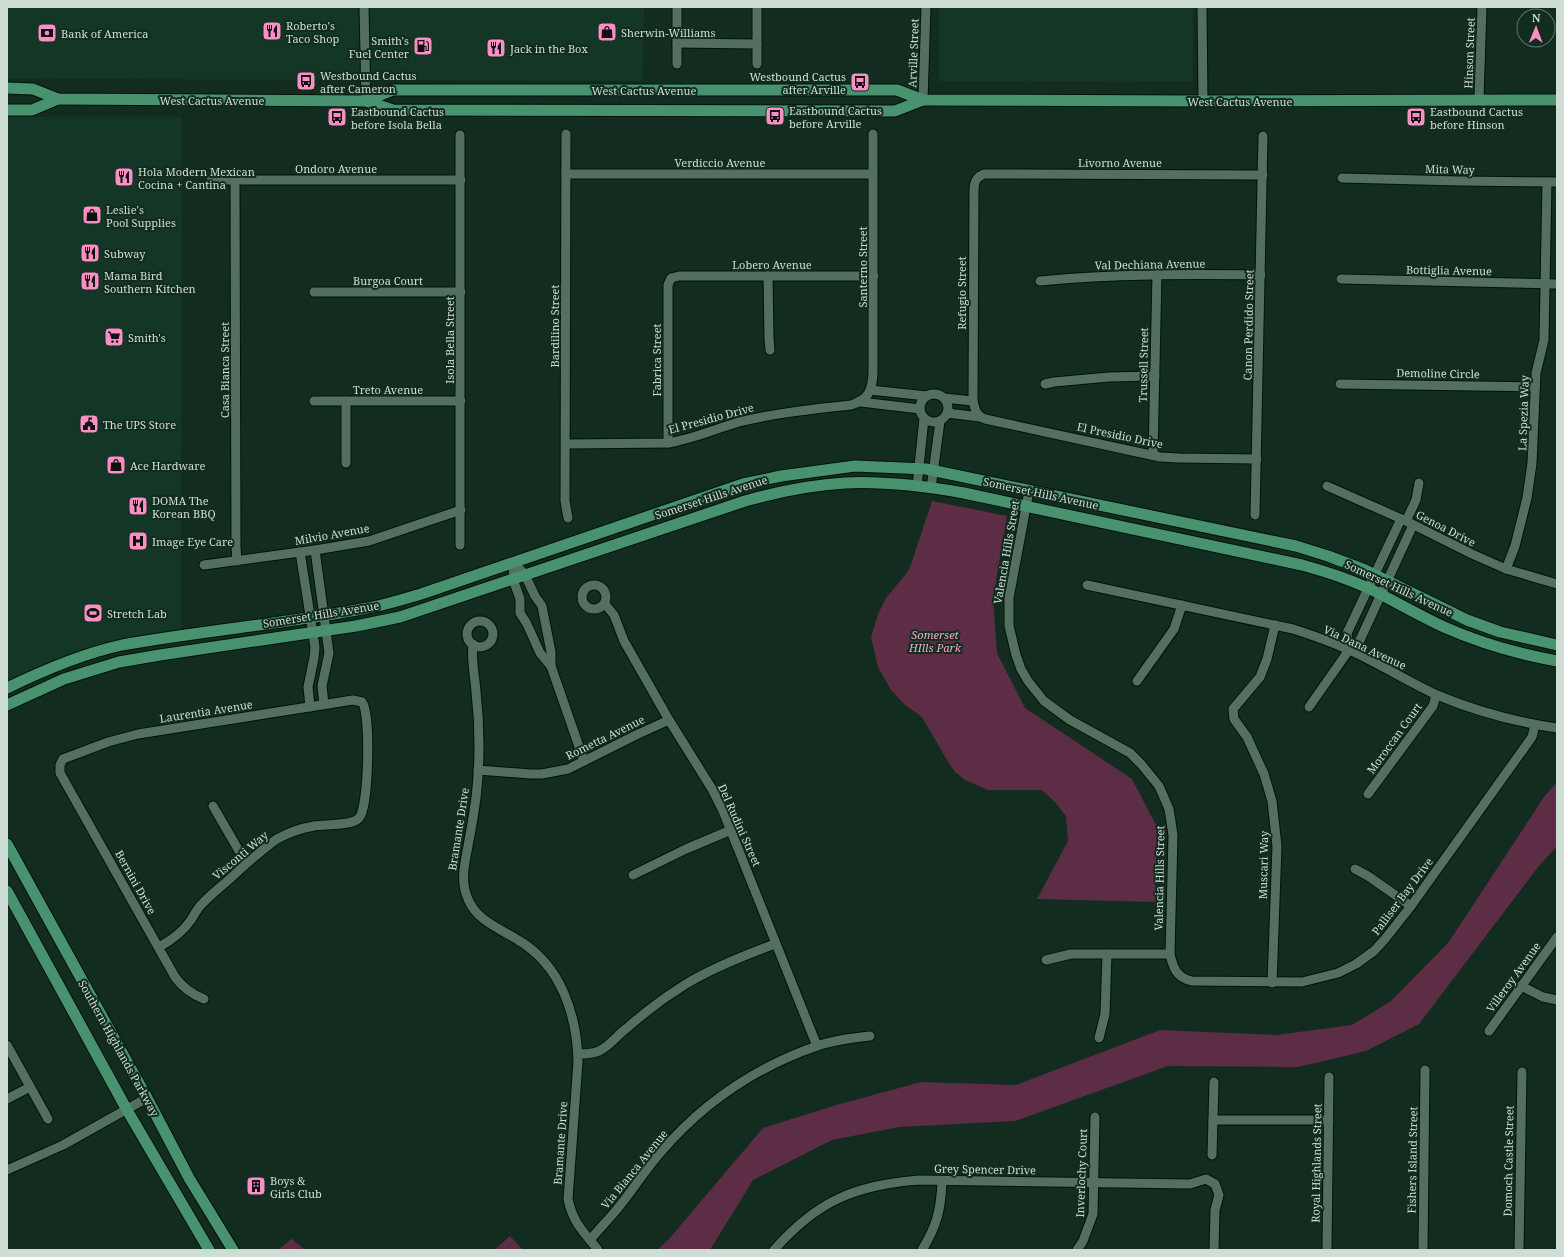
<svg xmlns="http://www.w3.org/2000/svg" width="1564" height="1257" viewBox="0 0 1564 1257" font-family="'Noto Serif',serif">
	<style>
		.built { fill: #143626 }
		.green { fill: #5d2c45 }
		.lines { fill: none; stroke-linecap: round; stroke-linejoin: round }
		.minor-casing { stroke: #001409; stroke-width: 11 }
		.major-casing { stroke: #001409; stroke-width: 13 }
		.minor { stroke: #536f60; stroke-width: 9 }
		.major { stroke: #489270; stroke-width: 11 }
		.labels { text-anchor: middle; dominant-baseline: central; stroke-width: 4; stroke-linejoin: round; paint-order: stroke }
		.poi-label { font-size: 11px; fill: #ceded5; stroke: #122c1f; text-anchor: start }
		.street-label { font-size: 11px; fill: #ceded5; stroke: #122c1f }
		.park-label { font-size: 11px; font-style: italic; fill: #f7abcf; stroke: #122c1f }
	</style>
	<rect width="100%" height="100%" fill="#122c1f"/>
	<g class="built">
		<path d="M7,7h637l-1,74 -636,-2z"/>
		<path d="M939,7h254v75l-254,-1z"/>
		<path d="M7,117h175l-1,513 -97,20 -32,11 -45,22z"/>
	</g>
	<g class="green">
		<path d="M932,501l75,15 -14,82 4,55 28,55 107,71 25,48 -2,75 -118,-3 31,-58 -2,-25 -11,-14 -13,-12h-54l-23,-10 -10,-8 -8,-12 -25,-43 -17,-12 -14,-15 -13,-23 -7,-30 7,-23 8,-16 23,-28z"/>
		<path d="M1557,782v64l-18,20 -120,158 -53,27 -68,16 -130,-1 -153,55 -116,6 -67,13 -79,40 -43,70h-53l11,-10 95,-112 77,-24 81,-22 95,3 144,-55 116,5 76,-10 39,-24 57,-58 96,-146z"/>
		<path d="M510,1236l13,14h-29z"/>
		<path d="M292,1239l13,11h-27l12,-10z"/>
	</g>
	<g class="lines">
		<g class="minor-casing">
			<g id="minor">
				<path d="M364,7l2,94"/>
				<path d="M757,7v57"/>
				<path d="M1202,7l1,94"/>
				<path d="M677,43l80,1"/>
				<path d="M677,64v-57"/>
				<path d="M1479,99l3,-92"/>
				<path d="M923,100l3,-93"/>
				<path d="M566,134l-1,367 3,17"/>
				<path d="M460,135v410"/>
				<path d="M566,174h307"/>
				<path d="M1342,178l117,3 98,1"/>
				<path d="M211,180h250"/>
				<path d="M235,180l1,367 1,14"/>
				<path d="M768,276l1,62 1,12"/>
				<path d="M1341,279l216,5"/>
				<path d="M1040,281c73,-7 147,-7 221,-6"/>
				<path d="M314,292h147"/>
				<path d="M1045,384l9,-2 55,-5 46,-1"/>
				<path d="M1340,384l195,3"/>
				<path d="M870,390l57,6"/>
				<circle cx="934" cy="408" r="14"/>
				<path d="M944,398l29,3"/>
				<path d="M314,401h147"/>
				<path d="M861,402l59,7"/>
				<path d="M947,413l33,4"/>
				<path d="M668,443v-158l3,-7 8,-2h195"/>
				<path d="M566,444l102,-1c24,-4 47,-14 71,-21 37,-9 74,-13 112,-17 18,-6 21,-14 22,-32v-239"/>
				<path d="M1153,455l4,-181"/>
				<path d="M1257,459l-78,-1 -19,-1 -175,-38c-9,-3 -10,-10 -12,-18l1,-211c0,-8 2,-13 10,-16l279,1"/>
				<path d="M346,463v-62"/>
				<path d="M917,486l7,-68"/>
				<path d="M1327,486l79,35 66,33 34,15 51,15"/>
				<path d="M931,488l9,-67"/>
				<path d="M1029,491l-20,107v28l7,29 5,14 7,12 16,20 26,19 60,33 11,11 18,22 10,23 4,26 -3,119c3,14 7,24 22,27l110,1 36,-9 18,-9 18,-13 11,-12 26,-33 121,-169 3,-12"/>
				<path d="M1255,515l8,-379"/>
				<path d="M1406,521l10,-21 3,-17"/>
				<path d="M315,550l14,103 -7,33 2,18"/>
				<path d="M300,552l15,95 -1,11 -6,29 2,20"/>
				<path d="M514,562l11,13 10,21 7,10 9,46v14l33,95"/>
				<path d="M514,562l-1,17 7,20v14l7,11 13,29 11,13"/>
				<path d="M204,565l111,-15 54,-9 92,-31"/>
				<path d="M1506,569l9,-23 12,-48 5,-35 4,-90 8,-33 3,-158"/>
				<circle cx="594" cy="597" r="12"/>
				<path d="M1087,585l206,44c25,8 50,17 73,29 24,12 47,26 71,37 38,16 79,27 120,33"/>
				<path d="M605,604l9,11 10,26 45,79 43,69 11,22 94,235"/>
				<circle cx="480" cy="634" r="13"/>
				<path d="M473,644c-2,17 2,32 3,48 4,35 4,71 0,106 -2,14 -4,28 -7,42 -3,20 -10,39 -1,59 9,22 31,29 50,41 43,25 59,75 60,122l-10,137c5,24 15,32 30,51"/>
				<path d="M1349,650l-2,-17 54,-114"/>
				<path d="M1137,681l37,-52 8,-24"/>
				<path d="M1309,707l40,-57 11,-10 53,-115"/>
				<path d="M478,770l53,4h11l26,-5 68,-34 33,-15"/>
				<path d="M1368,794l65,-88 3,-11"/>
				<path d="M213,806l33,57"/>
				<path d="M1355,869l13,7 43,30"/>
				<path d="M633,875l53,-26 45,-19"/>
				<path d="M159,947c13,-7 23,-14 32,-27 3,-5 6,-11 10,-15 10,-11 21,-19 32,-29 14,-13 28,-26 44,-37 11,-6 25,-11 37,-13 11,-2 38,0 45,-8 10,-11 12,-105 3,-116l-9,-2 -215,34 -30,8 -45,17 -3,6v8l115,204c8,11 16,17 29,22"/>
				<path d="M1046,960l25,-6h99"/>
				<path d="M1272,983l5,-137 -5,-45 -8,-27 -17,-37 -13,-18 -1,-10 27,-32 7,-18 8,-34"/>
				<path d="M1521,986l22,11 14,3"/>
				<path d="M1489,1031l68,-94"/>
				<path d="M1099,1038l6,-24 2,-60"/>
				<path d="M7,1045l41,74"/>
				<path d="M578,1054c7,0 14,0 21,-3 11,-5 18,-16 28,-23 18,-16 38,-31 59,-44 28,-17 59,-29 89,-40"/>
				<path d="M7,1099l23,-12"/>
				<path d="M1213,1120h116"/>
				<path d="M1212,1155l2,-73"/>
				<path d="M7,1170l56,-25 84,-47"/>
				<path d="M590,1240c9,-11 19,-21 28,-32 15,-18 27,-38 42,-55 42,-49 96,-86 157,-107 17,-6 35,-8 53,-10"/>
				<path d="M774,1250c43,-49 81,-65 145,-70l271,4 16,-5 9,5 4,11 -4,15 -1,40"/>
				<path d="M922,1250c15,-24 19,-41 20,-69"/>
				<path d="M1077,1250l6,-9 10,-27 2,-97"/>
				<path d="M1327,1250l2,-173"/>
				<path d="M1423,1250l2,-180"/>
				<path d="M1519,1250l3,-178"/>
			</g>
		</g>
		<g class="major-casing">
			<g id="major">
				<path d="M7,88l26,1 25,10 308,2 27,9 502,1 28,-11"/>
				<path d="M366,101l27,-11h504l26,10 280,1 354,-1"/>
				<path d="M7,110h25l26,-11"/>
				<path d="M7,688c37,-18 74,-34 115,-43 79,-14 160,-21 240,-36 20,-3 39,-9 59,-15l322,-110 38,-8 74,-10 71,3 370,77 32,10 37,14 102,50 33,12 57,13"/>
				<path d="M7,705l57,-26 55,-17 41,-7 196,-29 44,-9 345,-116c32,-9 66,-16 100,-18 40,-2 79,3 119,10l338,72c22,6 44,13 66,23 25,12 50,27 76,39 36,16 74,27 113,34"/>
				<path d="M7,844l140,254 42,80 44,72"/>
				<path d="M7,891l120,219 82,140"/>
			</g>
		</g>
		<use href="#minor" class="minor"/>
		<use href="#major" class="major"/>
	</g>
	<defs>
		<g id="restaurant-square" transform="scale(1)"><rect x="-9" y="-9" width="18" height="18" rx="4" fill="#fb8fc5" stroke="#122c1f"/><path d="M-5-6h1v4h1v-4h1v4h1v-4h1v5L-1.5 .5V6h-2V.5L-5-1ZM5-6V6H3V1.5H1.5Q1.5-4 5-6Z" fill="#111"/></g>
		<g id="shop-square" transform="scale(1)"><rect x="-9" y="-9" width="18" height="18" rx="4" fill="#fb8fc5" stroke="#122c1f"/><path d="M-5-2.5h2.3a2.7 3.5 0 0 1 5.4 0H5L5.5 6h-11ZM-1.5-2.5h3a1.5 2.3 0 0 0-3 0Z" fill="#111"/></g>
		<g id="bank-square" transform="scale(1)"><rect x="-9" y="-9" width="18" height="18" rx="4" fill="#fb8fc5" stroke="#122c1f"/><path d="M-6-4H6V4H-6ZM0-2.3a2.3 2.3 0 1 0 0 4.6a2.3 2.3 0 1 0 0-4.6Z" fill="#111"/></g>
		<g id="fuel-square" transform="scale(1)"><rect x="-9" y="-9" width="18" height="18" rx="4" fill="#fb8fc5" stroke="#122c1f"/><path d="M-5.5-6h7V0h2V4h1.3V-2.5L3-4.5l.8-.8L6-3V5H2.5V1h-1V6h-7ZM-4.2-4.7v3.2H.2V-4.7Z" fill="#111"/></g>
		<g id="bus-square" transform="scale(1)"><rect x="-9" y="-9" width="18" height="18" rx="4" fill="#fb8fc5" stroke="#122c1f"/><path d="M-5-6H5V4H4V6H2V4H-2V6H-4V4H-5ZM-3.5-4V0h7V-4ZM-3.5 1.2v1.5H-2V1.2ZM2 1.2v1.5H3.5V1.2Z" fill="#111"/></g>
		<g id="supermarket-square" transform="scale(1)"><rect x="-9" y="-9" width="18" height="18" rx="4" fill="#fb8fc5" stroke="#122c1f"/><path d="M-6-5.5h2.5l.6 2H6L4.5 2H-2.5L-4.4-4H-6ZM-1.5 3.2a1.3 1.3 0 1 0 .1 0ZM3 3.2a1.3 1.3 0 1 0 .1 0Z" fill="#111"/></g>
		<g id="civic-square" transform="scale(1)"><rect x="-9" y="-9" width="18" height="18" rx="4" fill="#fb8fc5" stroke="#122c1f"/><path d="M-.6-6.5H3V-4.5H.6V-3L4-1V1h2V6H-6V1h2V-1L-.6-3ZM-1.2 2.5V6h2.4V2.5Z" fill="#111"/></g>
		<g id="hospital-square" transform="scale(1)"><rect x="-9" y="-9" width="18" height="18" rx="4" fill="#fb8fc5" stroke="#122c1f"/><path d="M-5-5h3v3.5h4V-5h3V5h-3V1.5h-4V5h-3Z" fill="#111"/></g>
		<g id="stadium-square" transform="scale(1)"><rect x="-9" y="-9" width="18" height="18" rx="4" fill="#fb8fc5" stroke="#122c1f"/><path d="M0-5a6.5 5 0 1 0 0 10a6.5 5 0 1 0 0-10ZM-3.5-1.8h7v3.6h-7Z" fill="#111"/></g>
		<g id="building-square" transform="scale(1)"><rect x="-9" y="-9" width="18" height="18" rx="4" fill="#fb8fc5" stroke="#122c1f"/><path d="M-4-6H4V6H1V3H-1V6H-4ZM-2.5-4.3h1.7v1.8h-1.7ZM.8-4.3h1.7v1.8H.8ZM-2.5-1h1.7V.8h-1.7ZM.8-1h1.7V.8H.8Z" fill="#111"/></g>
	</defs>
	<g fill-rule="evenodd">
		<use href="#restaurant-square" x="272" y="31"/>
		<use href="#shop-square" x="607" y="32"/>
		<use href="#bank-square" x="47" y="33"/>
		<use href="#fuel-square" x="423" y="46"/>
		<use href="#restaurant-square" x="496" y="48"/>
		<use href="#bus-square" x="306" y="81"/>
		<use href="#bus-square" x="860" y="82"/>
		<use href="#bus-square" x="775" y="116"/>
		<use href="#bus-square" x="337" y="117"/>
		<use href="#bus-square" x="1416" y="117"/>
		<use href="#restaurant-square" x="124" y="177"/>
		<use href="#shop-square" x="92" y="215"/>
		<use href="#restaurant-square" x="90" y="253"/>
		<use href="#restaurant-square" x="90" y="281"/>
		<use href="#supermarket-square" x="114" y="337"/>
		<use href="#civic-square" x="89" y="424"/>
		<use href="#shop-square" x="116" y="465"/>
		<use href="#restaurant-square" x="138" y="506"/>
		<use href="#hospital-square" x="138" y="541"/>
		<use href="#stadium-square" x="93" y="613"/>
		<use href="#building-square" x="256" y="1186"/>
	</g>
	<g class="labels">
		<g class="poi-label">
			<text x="286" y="25">Roberto's<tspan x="286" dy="13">Taco Shop</tspan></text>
			<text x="621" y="32">Sherwin-Williams</text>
			<text x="61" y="33">Bank of America</text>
			<text x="409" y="40" text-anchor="end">Smith's<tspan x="409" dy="13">Fuel Center</tspan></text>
			<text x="510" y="48">Jack in the Box</text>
			<text x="320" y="75">Westbound Cactus<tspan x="320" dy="13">after Cameron</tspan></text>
			<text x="846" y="76" text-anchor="end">Westbound Cactus<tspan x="846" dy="13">after Arville</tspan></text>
			<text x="789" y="110">Eastbound Cactus<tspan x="789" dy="13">before Arville</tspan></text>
			<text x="351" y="111">Eastbound Cactus<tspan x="351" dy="13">before Isola Bella</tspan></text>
			<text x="1430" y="111">Eastbound Cactus<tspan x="1430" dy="13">before Hinson</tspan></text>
			<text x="138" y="171">Hola Modern Mexican<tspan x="138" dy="13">Cocina + Cantina</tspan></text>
			<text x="106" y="209">Leslie's<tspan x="106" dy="13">Pool Supplies</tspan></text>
			<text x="104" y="253">Subway</text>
			<text x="104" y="275">Mama Bird<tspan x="104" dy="13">Southern Kitchen</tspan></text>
			<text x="128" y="337">Smith's</text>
			<text x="103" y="424">The UPS Store</text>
			<text x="130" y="465">Ace Hardware</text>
			<text x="152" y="500">DOMA The<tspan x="152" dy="13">Korean BBQ</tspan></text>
			<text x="152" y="541">Image Eye Care</text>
			<text x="107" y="613">Stretch Lab</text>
			<text x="270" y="1180">Boys &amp;<tspan x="270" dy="13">Girls Club</tspan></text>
		</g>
		<g class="street-label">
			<text transform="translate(913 53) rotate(-88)">Arville Street</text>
			<text transform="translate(1469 53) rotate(-88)">Hinson Street</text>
			<text x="644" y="90">West Cactus Avenue</text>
			<text x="212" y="100">West Cactus Avenue</text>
			<text x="1240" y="101">West Cactus Avenue</text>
			<text x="720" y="162">Verdiccio Avenue</text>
			<text x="1120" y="162">Livorno Avenue</text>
			<text x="336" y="168">Ondoro Avenue</text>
			<text transform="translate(1450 169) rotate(1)">Mita Way</text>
			<text x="772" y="264">Lobero Avenue</text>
			<text transform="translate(1150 264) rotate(-1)">Val Dechiana Avenue</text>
			<text transform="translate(862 267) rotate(-90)">Santerno Street</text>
			<text transform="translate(1449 270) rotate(1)">Bottiglia Avenue</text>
			<text x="388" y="280">Burgoa Court</text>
			<text transform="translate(961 293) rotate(-90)">Refugio Street</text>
			<text transform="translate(1248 325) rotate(-89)">Canon Perdido Street</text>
			<text transform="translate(554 326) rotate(-90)">Bardilino Street</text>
			<text transform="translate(449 340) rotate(-90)">Isola Bella Street</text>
			<text transform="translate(656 360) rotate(-90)">Fabrica Street</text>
			<text transform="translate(1143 365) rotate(-89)">Trussell Street</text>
			<text transform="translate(224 370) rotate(-90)">Casa Bianca Street</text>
			<text transform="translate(1438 373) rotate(1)">Demoline Circle</text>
			<text x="388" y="389">Treto Avenue</text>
			<text transform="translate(1523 413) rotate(-88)">La Spezia Way</text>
			<text transform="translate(711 418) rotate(-15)">El Presidio Drive</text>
			<text transform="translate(1120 435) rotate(12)">El Presidio Drive</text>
			<text transform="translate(1041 493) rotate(12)">Somerset Hills Avenue</text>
			<text transform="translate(711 497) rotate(-18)">Somerset Hills Avenue</text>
			<text transform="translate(1446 528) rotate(27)">Genoa Drive</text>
			<text transform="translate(332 534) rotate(-10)">Milvio Avenue</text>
			<text transform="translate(1006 552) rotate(-80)">Valencia Hills Street</text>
			<text transform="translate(1399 588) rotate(25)">Somerset Hills Avenue</text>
			<text transform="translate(321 614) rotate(-9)">Somerset Hills Avenue</text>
			<text transform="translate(1365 647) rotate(25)">Via Dana Avenue</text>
			<text transform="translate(206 711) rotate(-9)">Laurentia Avenue</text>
			<text transform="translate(605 737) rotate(-26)">Rometta Avenue</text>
			<text transform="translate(1394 738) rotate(-54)">Moroccan Court</text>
			<text transform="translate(740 825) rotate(66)">Del Rudini Street</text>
			<text transform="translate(458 829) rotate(-81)">Bramante Drive</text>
			<text transform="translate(240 855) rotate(-40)">Visconti Way</text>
			<text transform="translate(1263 865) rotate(-89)">Muscari Way</text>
			<text transform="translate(1159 878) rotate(-89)">Valencia Hills Street</text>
			<text transform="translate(136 882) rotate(61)">Bernini Drive</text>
			<text transform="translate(1402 896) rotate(-53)">Palliser Bay Drive</text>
			<text transform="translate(1513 977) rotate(-54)">Villeroy Avenue</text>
			<text transform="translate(119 1048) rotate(61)">Southern Highlands Parkway</text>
			<text transform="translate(560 1143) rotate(-86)">Bramante Drive</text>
			<text transform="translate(1412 1160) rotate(-89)">Fishers Island Street</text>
			<text transform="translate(1508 1161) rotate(-89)">Domoch Castle Street</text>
			<text transform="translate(1316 1163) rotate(-89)">Royal Highlands Street</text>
			<text transform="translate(634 1169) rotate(-51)">Via Bianca Avenue</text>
			<text transform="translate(985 1169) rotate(1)">Grey Spencer Drive</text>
			<text transform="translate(1081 1173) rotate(-88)">Inverlochy Court</text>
		</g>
		<g class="park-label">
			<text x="935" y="634">Somerset<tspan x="935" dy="13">HIlls Park</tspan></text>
		</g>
	</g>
	<rect width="1564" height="1257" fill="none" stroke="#ceded5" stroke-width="16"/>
	<g transform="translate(1536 28) rotate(1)"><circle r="19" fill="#122c1f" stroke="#5d7368"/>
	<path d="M0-3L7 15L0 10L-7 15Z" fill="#fb8fc5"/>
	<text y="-6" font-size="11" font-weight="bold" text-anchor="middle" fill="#ceded5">N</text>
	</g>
</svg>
